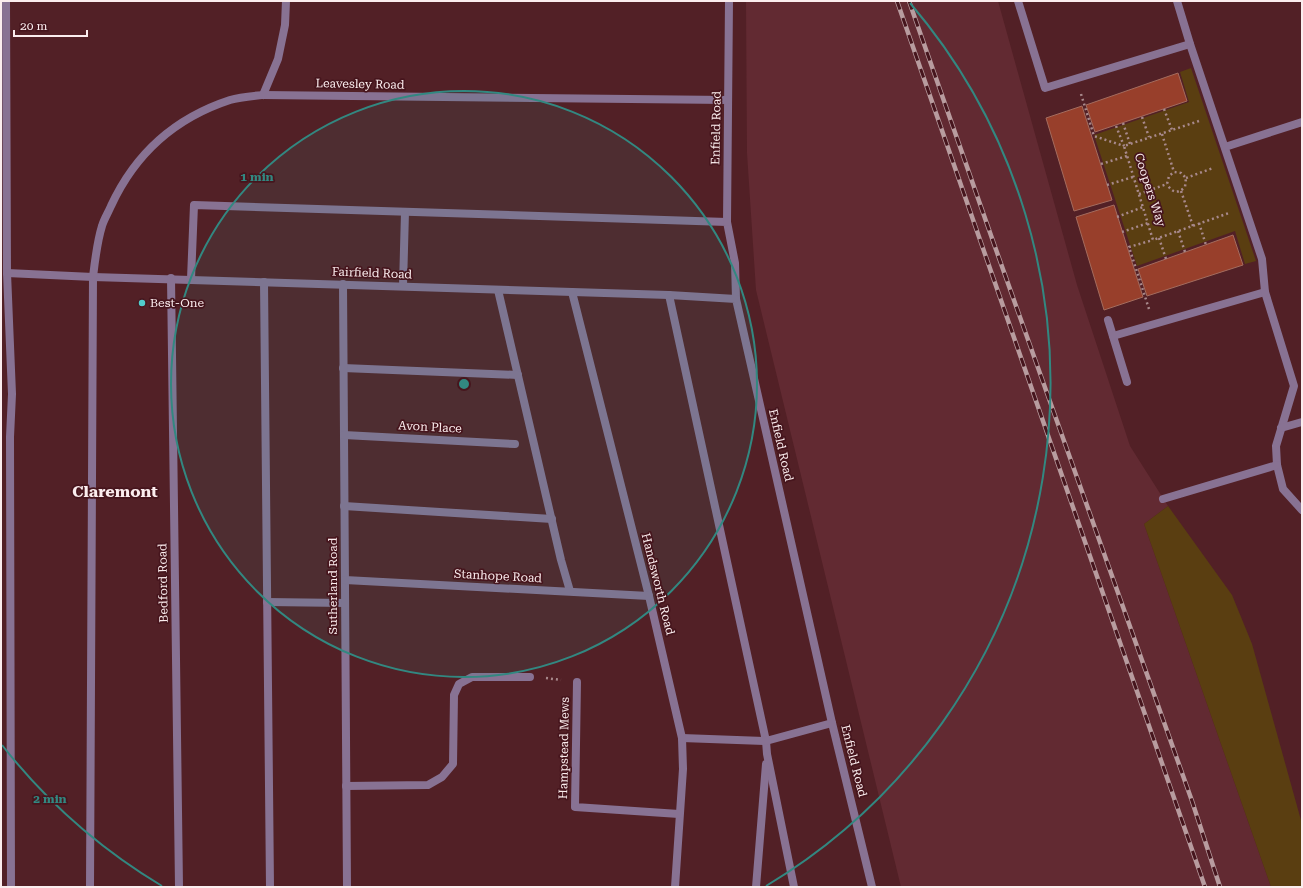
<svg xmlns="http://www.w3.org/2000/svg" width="1303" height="888" viewBox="0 0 1303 888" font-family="'Roboto Serif',serif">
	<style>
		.built { fill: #622a32 }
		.green { fill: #5a3e11 }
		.building { fill: #983f2b; stroke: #a46c5e }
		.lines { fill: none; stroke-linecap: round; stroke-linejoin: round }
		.path { stroke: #a8898c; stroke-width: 2.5; stroke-dasharray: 2 3; stroke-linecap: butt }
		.lane { stroke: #887293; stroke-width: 8 }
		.street { stroke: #887293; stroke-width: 8 }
		.rail-casing { stroke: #b89c9f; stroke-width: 4.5 }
		.rail { stroke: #46151d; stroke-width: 3; stroke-dasharray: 9; stroke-linecap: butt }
		.ring { fill: none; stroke: #328881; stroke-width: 2 }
		.poi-dot { fill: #52cdcc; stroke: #46151d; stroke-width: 1.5 }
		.labels { text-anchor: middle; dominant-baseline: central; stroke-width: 3.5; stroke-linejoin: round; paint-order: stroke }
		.street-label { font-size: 12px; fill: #fbedee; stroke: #46151d }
		.poi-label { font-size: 12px; fill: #fbedee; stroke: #46151d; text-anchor: start }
		.district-label { font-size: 16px; font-weight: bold; fill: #fbedee; stroke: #46151d }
		.centre { fill: #328881; stroke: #46151d; stroke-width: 2 }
		.ring-label { font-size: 12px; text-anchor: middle; font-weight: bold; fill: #328881; stroke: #46151d; stroke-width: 3.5; stroke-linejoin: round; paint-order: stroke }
	</style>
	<rect width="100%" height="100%" fill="#522026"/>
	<path class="built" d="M746,1h252l79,284 53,161 38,60 -24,18 127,363h-370l-145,-597 -9,-137z"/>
	<g class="green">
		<path d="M1191,68l65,193 -11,3 -10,-33 -98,35 -43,-131 95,-33 -9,-30z"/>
		<path d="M1168,506l64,89 20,49 50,180v63h-31l-127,-363z"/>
	</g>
	<g class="building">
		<path d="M1178,73l9,28 -92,31 -9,-27z"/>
		<path d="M1082,106l30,94 -38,11 -28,-93z"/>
		<path d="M1114,205l29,92 -39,13 -28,-93z"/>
		<path d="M1233,235l10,30 -96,31 -9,-27z"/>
	</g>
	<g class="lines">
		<g class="path">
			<path d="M1081,94l13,42 30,10"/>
			<path d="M1164,109l8,21"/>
			<path d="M1142,117l7,20"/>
			<path d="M1199,121l-75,25 29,94 76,-27"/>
			<path d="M1123,123l7,21"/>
			<path d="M1116,126l8,20"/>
			<path d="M1162,134l12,38"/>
			<path d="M1101,164l26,-8"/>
			<path d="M1186,178l27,-10"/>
			<path d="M1107,185l26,-8"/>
			<path d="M1181,191l12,35"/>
			<path d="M1139,194l28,-10 2,-8 5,-4 7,1 5,5 -1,9c-7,7 -13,6 -18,-3"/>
			<path d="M1117,217l26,-10"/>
			<path d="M1199,223l7,22"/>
			<path d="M1178,231l7,21"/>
			<path d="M1122,232l26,-9"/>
			<path d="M1159,238l7,21"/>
			<path d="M1149,309l-20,-62 24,-7"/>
			<path d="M546,678l15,2"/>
		</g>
		<g class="lane">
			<path d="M1018,1l27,87 145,-44"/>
			<path d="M191,279l3,-74 533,17 8,41 1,36"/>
			<path d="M264,282l6,605"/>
			<path d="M403,286l2,-74"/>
			<path d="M498,290l63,270 9,31"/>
			<path d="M669,295l97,446 1,13 27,133"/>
			<path d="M1108,320l19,62"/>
			<path d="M1113,336l152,-44"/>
			<path d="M343,368l175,7"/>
			<path d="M344,506l208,13"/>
			<path d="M267,602l78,1"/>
			<path d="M682,738l84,3 66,-18"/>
			<path d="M90,887l3,-610"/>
			<path d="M756,887l10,-123"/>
		</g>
		<g class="street">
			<path d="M6,1l1,272 5,121 -2,43 1,450"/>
			<path d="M1177,1l13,43 72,215 3,33 29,94 -18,60 1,19 6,24 19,21"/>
			<path d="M263,95l15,-36 7,-34 1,-24"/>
			<path d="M1225,147l77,-25"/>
			<path d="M727,222l2,-221"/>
			<path d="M7,273l86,4 576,18 67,4 96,424 40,164"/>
			<path d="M93,277c2,-17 4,-35 9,-51 2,-7 6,-13 9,-20 24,-52 64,-88 119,-106 10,-3 22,-4 33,-5l465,5"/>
			<path d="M171,278l8,609"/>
			<path d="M343,284l4,603"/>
			<path d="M572,292l77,304 33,142 1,31 -8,118"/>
			<path d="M1281,428l21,-6"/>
			<path d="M344,435l171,9"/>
			<path d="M1163,499l114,-34"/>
			<path d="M345,580l304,16"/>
			<path d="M577,682l-2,125 104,7"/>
			<path d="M346,786l82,-1 14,-8 11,-13 1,-69 5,-11 13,-7h58"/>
		</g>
		<g class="rail-casing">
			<g id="rail">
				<path d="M897,1l308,886"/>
				<path d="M909,1l85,243 198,557 28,86"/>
			</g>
		</g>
		<use href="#rail" class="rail"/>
	</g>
	<circle cx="464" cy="384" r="293" fill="#328881" fill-opacity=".12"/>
	<g class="ring">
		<circle cx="464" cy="384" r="293"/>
		<path d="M162 886A586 586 0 0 1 2 745M910 3A586 586 0 0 1 766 886"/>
	</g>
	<circle class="poi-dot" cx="142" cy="303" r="4"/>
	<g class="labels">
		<g class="street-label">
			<text transform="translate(360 84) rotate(1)">Leavesley Road</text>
			<text transform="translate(716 128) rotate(-89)">Enfield Road</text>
			<text transform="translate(1150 190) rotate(72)">Coopers Way</text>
			<text transform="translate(372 273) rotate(2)">Fairfield Road</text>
			<text transform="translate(430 427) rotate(3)">Avon Place</text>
			<text transform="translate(781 445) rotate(77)">Enfield Road</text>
			<text transform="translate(498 576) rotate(3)">Stanhope Road</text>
			<text transform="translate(163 583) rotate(-91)">Bedford Road</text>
			<text transform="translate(658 584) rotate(76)">Handsworth Road</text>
			<text transform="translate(333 586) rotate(-90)">Sutherland Road</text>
			<text transform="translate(564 748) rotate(-89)">Hampstead Mews</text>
			<text transform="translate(854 761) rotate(76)">Enfield Road</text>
		</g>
		<g class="poi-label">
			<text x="150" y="303">Best-One</text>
		</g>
		<g class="district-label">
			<text x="115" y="491">Claremont</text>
		</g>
	</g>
	<circle cx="464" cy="384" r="6" class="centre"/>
	<g class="ring-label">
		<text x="257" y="181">1 min</text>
		<text x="50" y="803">2 min</text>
	</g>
	<rect width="1303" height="888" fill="none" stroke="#fbedee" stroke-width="4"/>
	<path d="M14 30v6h73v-6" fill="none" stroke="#fbedee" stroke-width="2"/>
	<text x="20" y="30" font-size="12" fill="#fbedee" stroke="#46151d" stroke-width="3" paint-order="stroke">20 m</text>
</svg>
